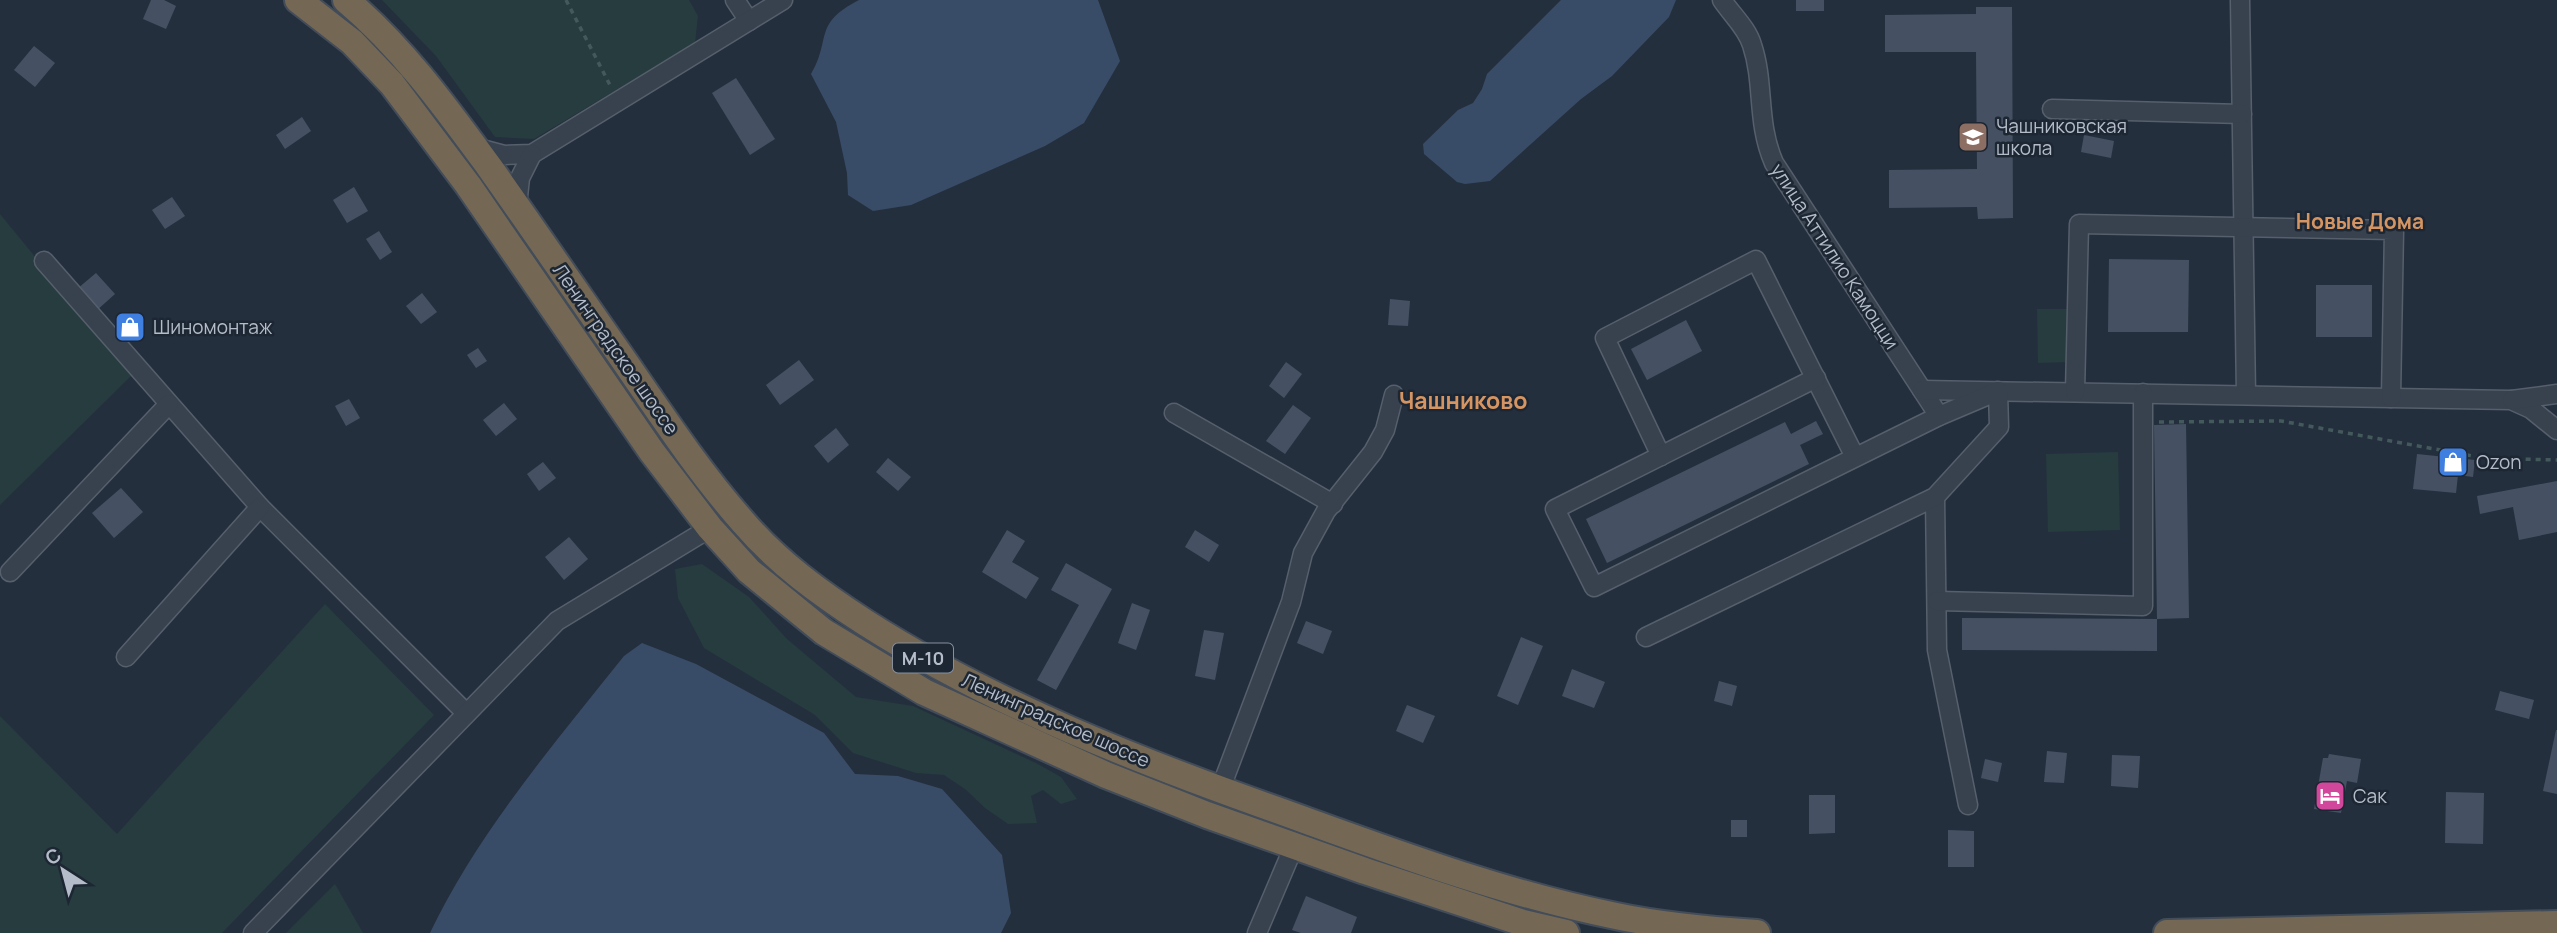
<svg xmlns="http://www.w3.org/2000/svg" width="2557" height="933" viewBox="0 0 2557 933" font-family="Manrope,sans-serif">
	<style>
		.green { fill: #263c3f }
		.water { fill: #394c67 }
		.building { fill: #455162 }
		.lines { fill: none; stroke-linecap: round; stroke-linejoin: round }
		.minor-casing { stroke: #565f6c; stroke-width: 21 }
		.highway-casing { stroke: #434c59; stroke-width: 30 }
		.path { stroke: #44595c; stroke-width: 3.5; stroke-dasharray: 5 5; stroke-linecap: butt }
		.minor { stroke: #38414e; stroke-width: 18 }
		.highway { stroke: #746855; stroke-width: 26 }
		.labels { text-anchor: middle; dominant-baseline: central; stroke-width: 5; stroke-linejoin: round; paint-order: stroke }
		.shield { fill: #1d2633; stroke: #878f9c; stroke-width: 2 }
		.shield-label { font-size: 18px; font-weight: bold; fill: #b4bcc9 }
		.poi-label { font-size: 19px; fill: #b4bcc9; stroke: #1d2633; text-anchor: start }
		.street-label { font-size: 19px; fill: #b4bcc9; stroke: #1d2633 }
		.neighbourhood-label { font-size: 21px; font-weight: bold; fill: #d59563; stroke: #1d2633 }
		.quarter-label { font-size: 23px; font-weight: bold; fill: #d59563; stroke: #1d2633 }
	</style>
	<rect width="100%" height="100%" fill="#242f3e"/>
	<g class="green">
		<path d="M382,0h307l9,16 -3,27 -161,96 -39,-2 -59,-81z"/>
		<path d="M0,214l132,161 -132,130z"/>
		<path d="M2037,309h34l1,53 -34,1z"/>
		<path d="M2118,452l2,78 -72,2 -2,-78z"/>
		<path d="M702,564l47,33 38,42 69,58 57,9 123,57 25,14 16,22 -16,5 -18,-14 -12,6 6,27 -29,1 -23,-16 -20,-19 -21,-14 -28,-2 -63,-20 -38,-38 -111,-67 -26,-50 -3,-29z"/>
		<path d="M325,604l109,111 -212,218h-222v-217l117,118z"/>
		<path d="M335,884l28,49h-77z"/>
	</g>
	<g class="water">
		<path d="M859,0h239l22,61 -36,62 -39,23 -134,59 -38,6 -25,-16 -1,-22 -11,-51 -25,-48c21,-35 1,-50 48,-74z"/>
		<path d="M1561,0h115l-7,17 -57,59 -31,23 -91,82 -25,3 -8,-2 -33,-28 -1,-10 35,-34 15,-7 9,-14 5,-15z"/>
		<path d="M642,643l54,21 128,69 31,41 43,2 44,13 60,66 9,58 -10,20h-571c49,-102 124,-189 194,-277z"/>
	</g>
	<g class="building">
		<path d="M151,0h13l12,6 -10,23 -23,-10z"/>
		<rect x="1796" y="0" width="28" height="11"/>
		<path d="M1976,7h36l1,211 -35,1 -1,-12 -88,1v-38l88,-1 -1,-117h-91v-37l91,-1z"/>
		<path d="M34,46l21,17 -20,24 -21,-17z"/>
		<path d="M736,78l39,61 -25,16 -38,-62z"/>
		<path d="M302,117l9,14 -26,18 -9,-14z"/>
		<path d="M2084,135l30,6 -3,17 -30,-6z"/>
		<path d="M354,187l14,24 -21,12 -14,-23z"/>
		<path d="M172,197l13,19 -20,13 -13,-19z"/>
		<path d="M379,231l13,21 -12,8 -14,-21z"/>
		<path d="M2109,259l80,1 -1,72h-80z"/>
		<path d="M96,273l19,21 -19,17 -19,-22z"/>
		<rect x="2316" y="285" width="56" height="52"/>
		<path d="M422,293l15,19 -16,12 -15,-18z"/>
		<path d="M1390,299l20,2 -2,25 -20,-1z"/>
		<path d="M1686,320l16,31 -55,29 -16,-31z"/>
		<path d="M478,348l9,13 -11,7 -9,-13z"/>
		<path d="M799,360l15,20 -34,25 -14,-20z"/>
		<path d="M1286,362l16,12 -18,24 -15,-12z"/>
		<path d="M349,399l11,19 -14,8 -11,-20z"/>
		<path d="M504,403l13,16 -21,17 -13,-16z"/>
		<path d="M1293,405l18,13 -26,36 -19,-13z"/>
		<path d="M1816,421l7,13 -23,11 9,19 -202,99 -21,-44 199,-97 6,12z"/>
		<path d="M2186,424l3,194 -32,1v32l-195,-1v-32l195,1 -3,-194z"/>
		<path d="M836,428l13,17 -21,18 -14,-17z"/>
		<path d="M2417,454l58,6 -2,17 -15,-2 -2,18 -43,-4z"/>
		<path d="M888,458l23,19 -13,14 -22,-19z"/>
		<path d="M543,462l13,16 -17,13 -12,-17z"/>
		<path d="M2557,481v51l-38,8 -6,-33 -33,7 -3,-18z"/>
		<path d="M121,488l22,24 -29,26 -22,-25z"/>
		<path d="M1007,530l18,11 -13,21 27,16 -13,21 -44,-27z"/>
		<path d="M1195,530l24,15 -10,17 -24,-15z"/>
		<path d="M569,537l19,22 -24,21 -19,-23z"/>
		<path d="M1066,563l46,26 -56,101 -19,-10 42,-75 -28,-15z"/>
		<path d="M1132,603l18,7 -14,40 -18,-7z"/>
		<path d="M1306,621l26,10 -9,23 -26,-11z"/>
		<path d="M1204,630l20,3 -9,47 -20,-4z"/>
		<path d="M1521,637l22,9 -25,59 -21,-9z"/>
		<path d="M1572,669l33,13 -11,26 -32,-12z"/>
		<path d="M1719,681l18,5 -5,20 -18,-5z"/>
		<path d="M2500,691l34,9 -5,19 -34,-9z"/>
		<path d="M1407,705l28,11 -12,27 -27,-12z"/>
		<path d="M2556,730h1v64l-14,-3z"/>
		<path d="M2047,751l20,2 -3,30 -20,-1z"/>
		<path d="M2329,754l32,5 -4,24 -10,-2 -6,32 -27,-4 9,-51h5z"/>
		<path d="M2112,755l28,1 -2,32 -27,-2z"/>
		<path d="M1985,759l17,4 -4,19 -17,-4z"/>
		<path d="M2446,792l38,1 -1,51 -38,-1z"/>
		<path d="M1809,795h26v38l-26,1z"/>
		<rect x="1731" y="820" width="16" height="17"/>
		<path d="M1948,830l26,1v36h-26z"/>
		<path d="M1306,896l51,21 -6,16h-50l-9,-3z"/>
	</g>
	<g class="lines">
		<g class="minor-casing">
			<g id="minor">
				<path d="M735,0l14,21"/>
				<path d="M1722,0c10,15 25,28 30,45 13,39 4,77 22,118l165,253"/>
				<path d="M2240,0l6,395"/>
				<path d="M2052,109l190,5"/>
				<path d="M474,147l30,8 28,-1 251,-154"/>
				<path d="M517,206l3,-28 12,-24"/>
				<path d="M44,261l216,246 206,206"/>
				<path d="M1922,390l589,10 20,9 26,21"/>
				<path d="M2075,392l4,-168 315,6 -3,168"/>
				<path d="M2512,400l45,-6"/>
				<path d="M1174,413l159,91"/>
				<path d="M1661,456l-56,-118 151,-78 99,197"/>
				<path d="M1935,497l2,153 31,155"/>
				<path d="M10,572l159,-168"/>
				<path d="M1937,601l206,5v-213"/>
				<path d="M1646,637l289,-140 64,-70 -1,-36 -59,25 -345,171 -39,-78 261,-131"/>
				<path d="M126,657l134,-150"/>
				<path d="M1220,790l71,-188 12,-49 23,-42 47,-59 12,-22 9,-35"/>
				<path d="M253,933l304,-312 153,-93"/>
				<path d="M1257,933l37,-87"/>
			</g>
		</g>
		<g class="highway-casing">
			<g id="highway">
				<path d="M298,0l54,42 40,42 76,101 184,267 58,76 39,43 75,61 100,60 182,83 101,40 158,56 158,52 43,10"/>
				<path d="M346,0c57,48 100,108 144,168 46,65 91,131 137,197 37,54 73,108 116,157 35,41 78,72 123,101 127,81 270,137 411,187 111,40 224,83 339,106 47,10 94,14 141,17"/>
				<path d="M2167,933l390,-9"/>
			</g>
		</g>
		<g class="path">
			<path d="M566,0l45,87"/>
			<path d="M2159,422l122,-1 203,37 73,2"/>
		</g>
		<use href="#minor" class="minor"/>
		<use href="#highway" class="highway"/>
	</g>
	<defs>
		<g id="school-square" transform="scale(1.575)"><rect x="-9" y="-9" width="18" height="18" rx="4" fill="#8d6e63" stroke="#1d2633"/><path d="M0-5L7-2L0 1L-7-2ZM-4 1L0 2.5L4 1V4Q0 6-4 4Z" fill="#fff"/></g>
		<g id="shop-square" transform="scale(1.575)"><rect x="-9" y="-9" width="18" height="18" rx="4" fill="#3f7fe0" stroke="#1d2633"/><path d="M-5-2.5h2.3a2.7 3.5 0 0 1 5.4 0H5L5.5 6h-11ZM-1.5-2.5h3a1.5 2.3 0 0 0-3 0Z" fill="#fff"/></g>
		<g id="hotel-square" transform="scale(1.575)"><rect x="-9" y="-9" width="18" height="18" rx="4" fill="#d1479c" stroke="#1d2633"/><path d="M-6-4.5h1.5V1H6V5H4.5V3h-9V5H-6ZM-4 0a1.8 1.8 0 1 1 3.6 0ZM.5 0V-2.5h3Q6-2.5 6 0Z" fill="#fff"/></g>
	</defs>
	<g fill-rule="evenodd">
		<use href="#school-square" x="1973" y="137"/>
		<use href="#shop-square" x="130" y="327"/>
		<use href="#shop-square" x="2453" y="462"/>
		<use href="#hotel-square" x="2330" y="796"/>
	</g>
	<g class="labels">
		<rect class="shield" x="893" y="643.5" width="60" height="29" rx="5"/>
		<g class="shield-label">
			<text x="923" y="658">М-10</text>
		</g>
		<g class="poi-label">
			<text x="1996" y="126">Чашниковская<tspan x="1996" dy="22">школа</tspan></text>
			<text x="153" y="327">Шиномонтаж</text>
			<text x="2476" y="462">Ozon</text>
			<text x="2353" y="796">Сак</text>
		</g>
		<g class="street-label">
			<text transform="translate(1835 256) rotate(57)">улица Аттилио Камоцци</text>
			<text transform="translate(616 349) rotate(55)">Ленинградское шоссе</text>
			<text transform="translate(1056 720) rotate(24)">Ленинградское шоссе</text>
		</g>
		<g class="neighbourhood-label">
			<text x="2360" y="221">Новые Дома</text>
		</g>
		<g class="quarter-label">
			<text x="1463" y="400">Чашниково</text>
		</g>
	</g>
	<g transform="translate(63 870) rotate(324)" stroke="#1d2633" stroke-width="5" paint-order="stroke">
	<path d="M0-5L12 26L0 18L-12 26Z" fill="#b4bcc9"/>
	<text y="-10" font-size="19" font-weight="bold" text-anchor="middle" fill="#b4bcc9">С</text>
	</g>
</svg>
